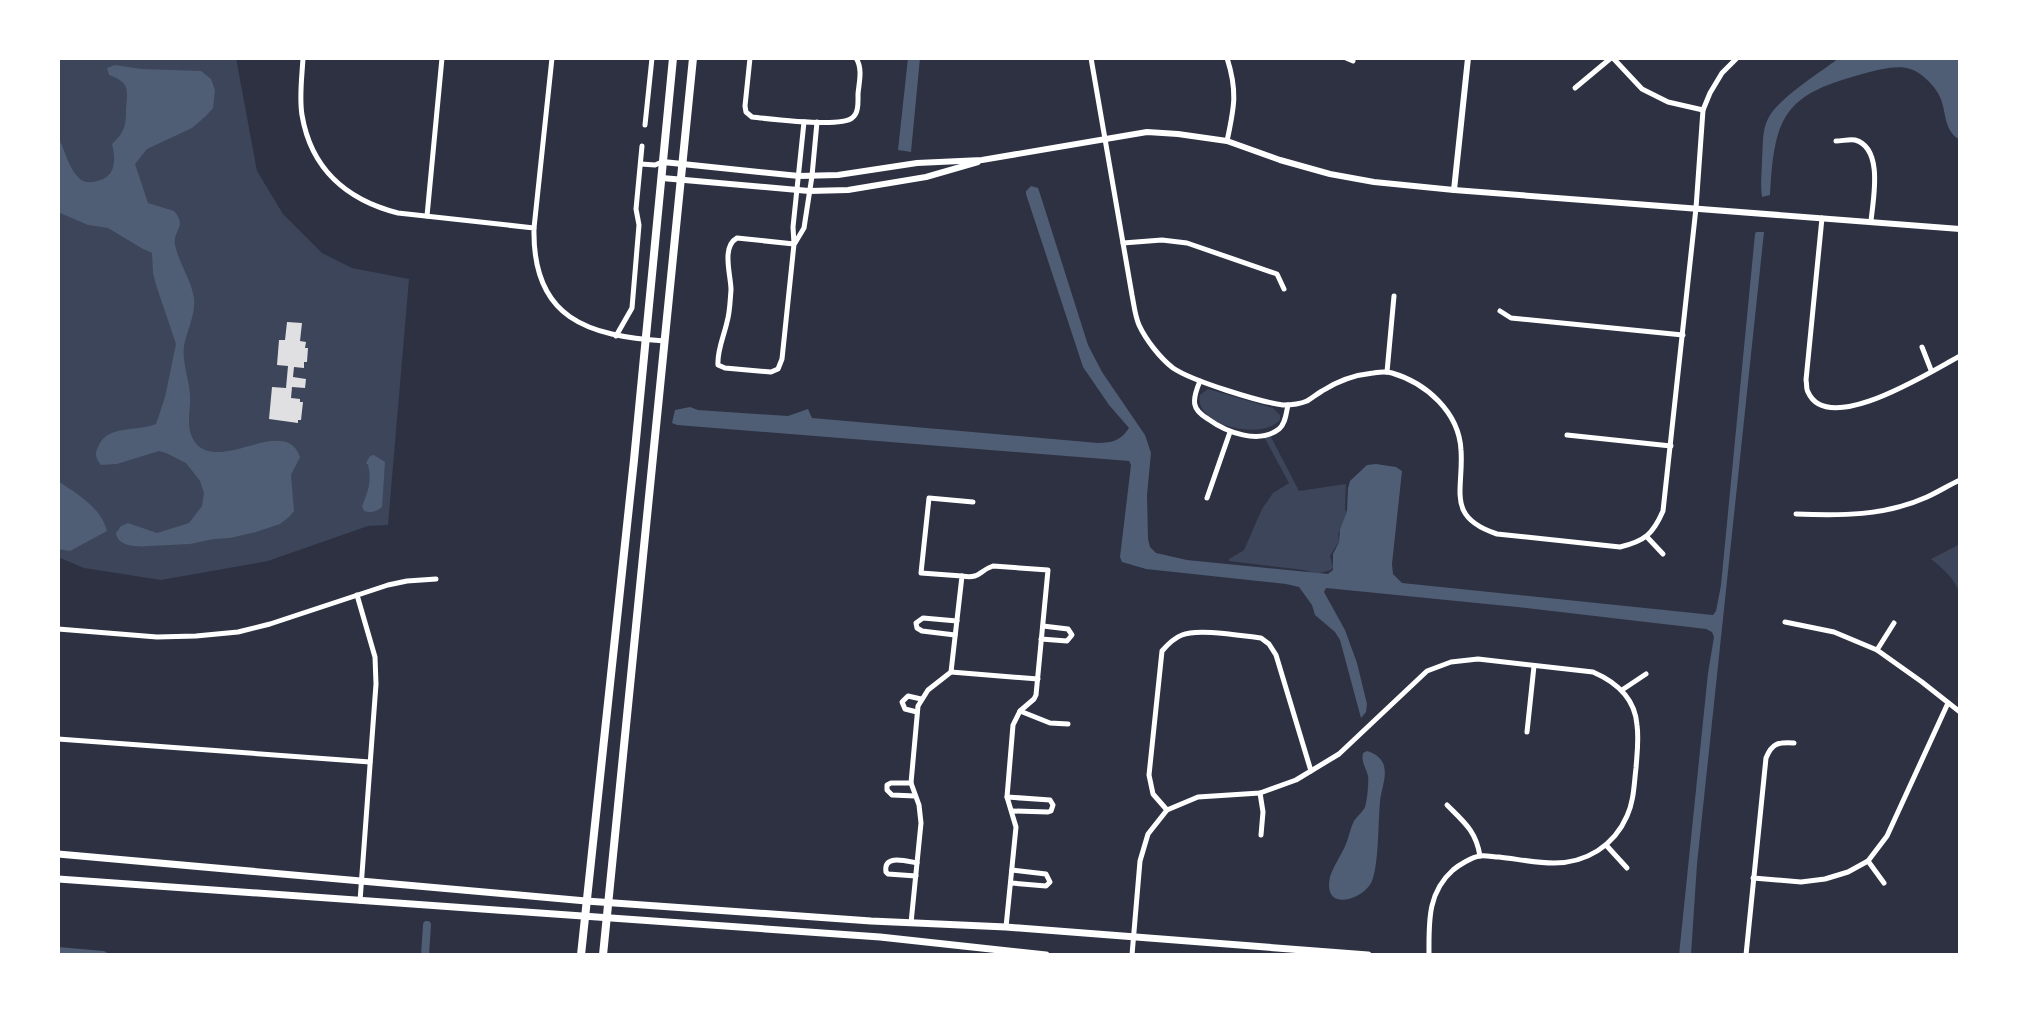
<svg xmlns="http://www.w3.org/2000/svg" width="2018" height="1013" viewBox="0 0 2018 1013" font-family="'PT Sans',sans-serif">
	<style>
		.green { fill: #3c4559 }
		.water { fill: #4f5d75 }
		.lines { fill: none; stroke-linecap: round; stroke-linejoin: round }
		.canal { stroke: #4f5d75; stroke-width: 8 }
		.building { fill: #e0e0e3 }
		.minor { stroke: #fff; stroke-width: 5 }
		.tertiary { stroke: #fff; stroke-width: 6 }
		.secondary { stroke: #fff; stroke-width: 7 }
		.primary { stroke: #fff; stroke-width: 8 }
	</style>
	<rect width="100%" height="100%" fill="#2d3142"/>
	<g class="green">
		<path d="M58,58h178l21,113 26,43 39,39 30,15 57,11 -21,246 -20,1 -100,35 -107,19 -77,-12 -26,-11z"/>
		<path d="M1208,389l65,19 7,7v5c-18,21 -87,6 -80,-25z"/>
		<path d="M1264,437h7l28,54 47,-7 -1,26 3,2 -10,22 1,7 -9,15 3,11 -2,3 -15,4 -12,-4 -75,-9v-2l15,-9 18,-41 11,-16 16,-10z"/>
		<path d="M1960,544v52c-3,-16 -17,-27 -29,-37z"/>
	</g>
	<g class="water">
		<path d="M908,58h12l-9,94 -13,-2z"/>
		<path d="M1839,58h121v82c-17,-10 -13,-27 -20,-43 -4,-9 -12,-17 -20,-23 -16,-12 -37,-5 -54,-1 -80,21 -92,40 -96,122l-8,2c-2,-12 0,-26 0,-38 1,-13 0,-27 5,-38 8,-21 54,-49 72,-63z"/>
		<path d="M115,65l26,4 60,2 10,8 4,11 -2,18 -7,8 -14,12 -45,21 -12,15 13,39 26,8c14,16 -2,20 1,34 4,18 16,34 19,53 2,16 -7,32 -10,48 -2,17 5,32 6,49 1,14 -4,29 2,42 20,43 93,-25 108,20l-9,18 3,36 -5,6 -9,7 -24,8 -26,6 -16,1 -24,5 -41,2c-12,1 -31,1 -33,-13l5,-7 7,-3 29,10 32,-10 13,-17 2,-13 -4,-12 -14,-18 -20,-10 -7,-2 -42,13 -16,1c-5,-6 -7,-11 -3,-18 9,-23 40,-15 58,-23l9,-27 11,-53 -20,-59 -3,-12 -1,-20 -9,-4 -35,-21 -20,-3 -30,-13v-75c7,12 10,31 21,41 5,5 11,5 18,3 19,-4 19,-21 15,-37 12,-11 14,-18 14,-34 1,-20 5,-27 -17,-35l-2,-7z"/>
		<path d="M1031,186l7,2 4,12 46,145 14,27 43,63 6,18 -4,42 1,44 2,8 6,6 31,7 141,14 5,-4v-16l6,-12 1,-13 7,-17 1,-24 2,-7 17,-16 9,-1 20,3 6,4 -10,93 1,10 9,9 301,31 10,1 3,-4 5,-26 34,-351 1,-2h8l-67,632 -6,91h-12l29,-282 6,-36 -2,-5 -6,-3 -189,-22 -191,-19 -2,4 21,38 12,33 10,41 -1,8 -5,6 -21,-78 -5,-8 -20,-17 -3,-10 -13,-18 -13,-3 -140,-15 -24,-7 -2,-5 11,-92 -2,-4 -452,-36 -5,-2 3,-13 15,-3 8,3 90,6 20,-7 4,9 286,25c15,0 23,-3 31,-15l-20,-23 -26,-38 -57,-173v-3z"/>
		<path d="M374,455l11,7 -3,45c-6,5 -11,6 -18,4l-2,-5c6,-14 10,-25 6,-41l-2,-2 4,-7z"/>
		<path d="M58,481c19,13 43,26 49,50l-37,20 -12,-2z"/>
		<path d="M1367,751c7,2 15,7 17,15 3,12 -3,24 -4,36 -2,21 -1,61 -8,79 -8,19 -50,32 -42,-4 3,-11 11,-21 16,-33 3,-7 4,-15 8,-23 3,-5 9,-9 11,-14 2,-6 4,-25 3,-31 -2,-9 -7,-13 -5,-23z"/>
	</g>
	<g class="lines">
		<g class="canal">
			<path d="M58,951l45,4"/>
			<path d="M425,955l2,-30"/>
		</g>
	</g>
	<path class="building" d="M287,322l15,1 -2,18 6,1 -1,6h3l-1,14h-3v6l-10,-1 -1,10 13,2 -1,9 -13,-1 -1,11 9,1v3h3l-2,18h-3v3l-29,-4 3,-32 14,1 2,-22 -11,-1 2,-25h6z"/>
	<g class="lines">
		<g class="minor">
			<path d="M303,58c-1,19 -4,39 -1,57 9,54 45,85 96,98l136,15c-2,91 54,108 131,113"/>
			<path d="M750,58l-5,48 1,6 6,5c18,2 88,11 100,1 7,-5 6,-16 6,-24 1,-12 5,-25 -2,-36"/>
			<path d="M1091,58l41,237c2,10 3,21 7,30 7,15 21,33 34,43 19,13 87,34 110,37 7,0 17,-1 24,-4 5,-3 10,-7 15,-10 17,-11 32,-16 51,-18 7,-1 12,-2 19,0 34,10 67,39 69,77 3,40 -16,67 36,84l123,13c25,-6 33,-13 43,-36l33,-303 7,-98 7,-17 12,-20 15,-15"/>
			<path d="M1346,58l7,3"/>
			<path d="M1613,58l29,31 26,13 35,8"/>
			<path d="M1575,88l36,-30"/>
			<path d="M645,125l7,-67"/>
			<path d="M1227,141c7,-33 11,-49 0,-83"/>
			<path d="M1836,141c6,0 13,-2 19,-1 29,8 18,60 16,81"/>
			<path d="M641,164l14,1 7,-3"/>
			<path d="M427,216l15,-158"/>
			<path d="M1822,218l-16,162c1,4 0,9 2,12 20,46 125,-22 152,-36"/>
			<path d="M534,228l18,-170"/>
			<path d="M795,243l9,-15 8,-52 5,-54"/>
			<path d="M1123,243l39,-3 25,3 90,31 7,15"/>
			<path d="M794,244l-57,-6c-16,9 -6,37 -6,52 -1,11 -1,22 -4,32 -3,14 -10,28 -9,43l7,3 46,4 7,-3 4,-10 12,-115 -1,-17 11,-105"/>
			<path d="M1500,311l11,7 172,17"/>
			<path d="M616,336l16,-28 7,-83 -3,-16 6,-63"/>
			<path d="M1922,347l9,23"/>
			<path d="M1387,372l7,-76"/>
			<path d="M1200,381c-3,7 -7,17 -5,24 1,6 8,11 13,14 18,13 51,26 71,10 7,-6 7,-16 9,-24"/>
			<path d="M1567,435l104,11"/>
			<path d="M1207,498l23,-66"/>
			<path d="M1796,514c44,2 89,2 131,-17 11,-5 22,-12 33,-17"/>
			<path d="M1647,537l16,17"/>
			<path d="M962,576c19,3 16,-5 31,-10l55,4 -12,125 -2,4 -14,12 -7,14 -6,72 9,30 -10,100"/>
			<path d="M357,595l18,62 1,27 -16,217"/>
			<path d="M1785,622l49,10 43,18"/>
			<path d="M1894,623l-17,27 45,32 38,30"/>
			<path d="M58,629l99,8 39,-1 42,-4 32,-8 118,-39 19,-4 29,-2"/>
			<path d="M955,635l-33,-4 -5,-3 -1,-5 7,-5 34,3"/>
			<path d="M1041,639l26,2 5,-6 -4,-6 -25,-3"/>
			<path d="M951,672l87,7"/>
			<path d="M1622,690l24,-16"/>
			<path d="M1020,711l30,12 18,1"/>
			<path d="M917,712l-12,-3 -3,-7 6,-6 13,3"/>
			<path d="M1527,732l7,-66"/>
			<path d="M58,739l312,23"/>
			<path d="M911,783h-20l-4,2v5l5,5 23,1"/>
			<path d="M1260,793l3,19 -2,23"/>
			<path d="M1007,797l43,3 3,5 -2,6 -3,1 -36,-1"/>
			<path d="M1447,805c17,17 29,26 33,51"/>
			<path d="M1167,810l-14,-16 -4,-19 13,-124c6,-7 12,-13 20,-16 16,-7 60,1 79,3l8,6 7,11 35,116"/>
			<path d="M1606,845l21,23"/>
			<path d="M1868,861l16,22"/>
			<path d="M916,876l-28,-2 -2,-2c-3,-18 20,-11 31,-9"/>
			<path d="M1753,878l48,4 24,-3 23,-7 20,-11 19,-25 61,-133"/>
			<path d="M1011,883l35,3 4,-4 -4,-8 -34,-4"/>
			<path d="M911,923l10,-100 -2,-18 -8,-22 7,-77 10,-16 23,-18 11,-96 -41,-3 8,-75 44,4"/>
			<path d="M1132,955l8,-94 8,-27 19,-24 31,-13 62,-4 36,-13 43,-26 88,-83 24,-9 27,-3 115,13c23,10 42,26 44,53 2,15 0,29 -1,43 -2,16 -2,33 -9,48 -13,30 -41,47 -73,47 -18,0 -37,-4 -55,-6 -5,0 -14,-2 -19,-1 -8,1 -21,9 -27,14 -26,23 -24,53 -24,85"/>
			<path d="M1746,955l20,-197c6,-15 12,-16 28,-15"/>
		</g>
		<g class="tertiary">
			<path d="M663,162l136,14 39,-1 79,-12 65,-3 165,-28 31,2 49,7 53,19 50,14 44,8 80,8 506,39"/>
			<path d="M662,178l147,13 39,-1 78,-13 52,-15"/>
			<path d="M1454,190l14,-132"/>
		</g>
		<g class="secondary">
			<path d="M58,854l528,47 285,20 135,6 362,28"/>
			<path d="M58,879l822,58 166,18"/>
		</g>
		<g class="primary">
			<path d="M581,955l53,-495 39,-402"/>
			<path d="M603,955l90,-897"/>
		</g>
	</g>
	<rect width="2018" height="1013" fill="none" stroke="#ffffff" stroke-width="120"/>
</svg>
